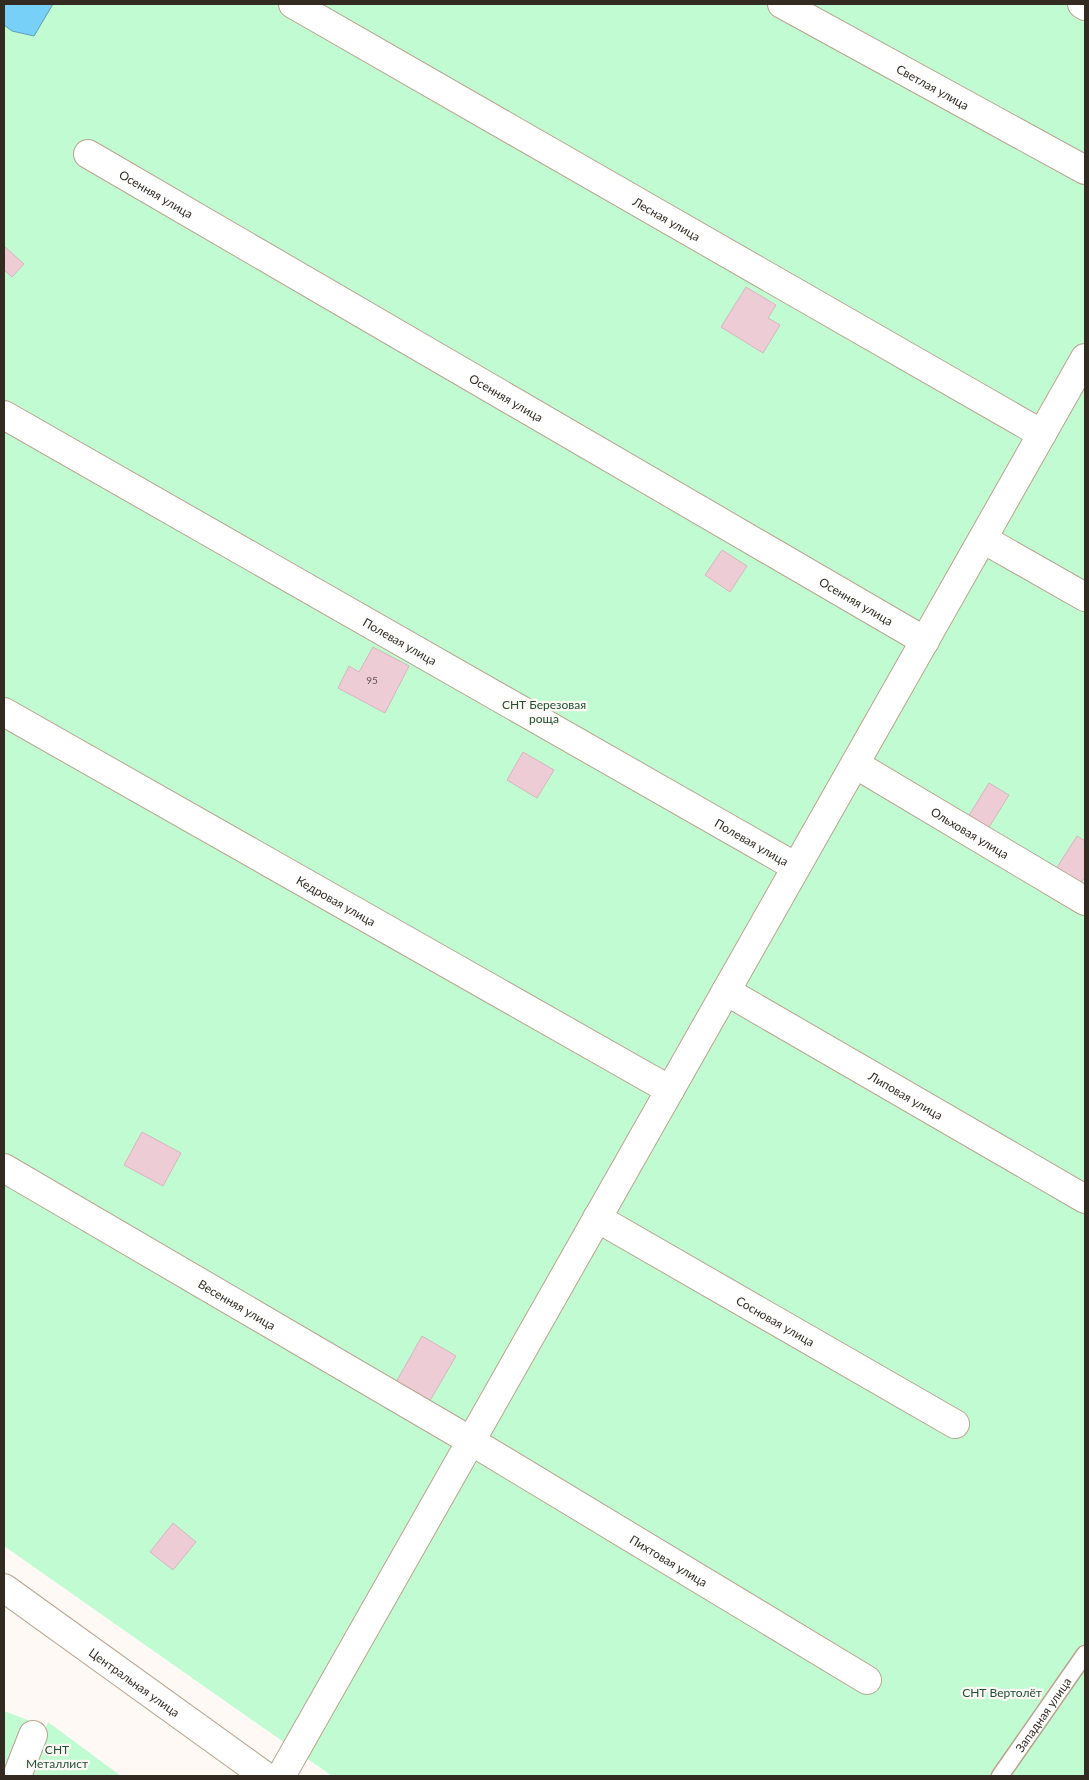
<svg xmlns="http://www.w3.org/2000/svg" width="1089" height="1780" viewBox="0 0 1089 1780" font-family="Lato,sans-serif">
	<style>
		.green { fill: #c1fbd2 }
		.water { fill: #76d0f8; stroke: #629eb8 }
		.building { fill: #eeccd5; stroke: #d7b5be }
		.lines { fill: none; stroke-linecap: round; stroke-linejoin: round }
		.service-casing { stroke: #baa38e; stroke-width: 19 }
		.minor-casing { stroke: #baa38e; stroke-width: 30 }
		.tertiary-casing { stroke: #baa38e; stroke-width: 30 }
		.service { stroke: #fff; stroke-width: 16 }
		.minor { stroke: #fff; stroke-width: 28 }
		.tertiary { stroke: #fff; stroke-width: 28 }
		.labels { text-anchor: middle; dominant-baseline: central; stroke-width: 4.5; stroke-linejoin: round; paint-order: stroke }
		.number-label { font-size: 10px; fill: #62524f }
		.street-label { font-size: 12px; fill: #332a22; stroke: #fef9f5 }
		.park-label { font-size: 12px; fill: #1c5130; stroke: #fef9f5 }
	</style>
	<rect width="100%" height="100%" fill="#fef9f5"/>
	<g class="green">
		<path d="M4,4h1081v1772h-753l-328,-230z"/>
		<path d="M4,1711l26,10 -21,55h-5z"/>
		<path d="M48,1722l73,54h-94z"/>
	</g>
	<path class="water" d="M4,4h49l-19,32 -22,-5 -8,-6z"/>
	<g class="building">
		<path d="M4,246l20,18 -12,13 -8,-7z"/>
		<path d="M746,287l30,18 -8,13 12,7 -17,28 -42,-26z"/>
		<path d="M722,550l25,16 -17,26 -25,-17z"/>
		<path d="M373,647l36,19 -24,47 -47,-25 11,-22 10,6z"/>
		<path d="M523,752l31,18 -17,28 -30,-18z"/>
		<path d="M989,783l20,12 -21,34 -20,-12z"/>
		<path d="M1077,836l8,5v36l-5,7 -24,-15z"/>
		<path d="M142,1132l39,21 -18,33 -39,-21z"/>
		<path d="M422,1336l34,20 -28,48 -33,-20z"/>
		<path d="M173,1523l23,19 -23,28 -23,-18z"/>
	</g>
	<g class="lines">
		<g class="service-casing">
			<g id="service">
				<path id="s1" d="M1000,1776l85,-122"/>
			</g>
		</g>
		<g class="minor-casing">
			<g id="minor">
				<path id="s2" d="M293,4l749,430"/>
				<path id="s3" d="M782,4l303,166"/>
				<path d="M1082,4l3,2"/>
				<path id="s4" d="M88,154l837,487"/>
				<path id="s5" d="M4,415l792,452"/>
				<path d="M983,539l102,58"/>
				<path id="s6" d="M4,712l666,378"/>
				<path id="s7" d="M855,764l230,137"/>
				<path id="s8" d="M726,991l359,208"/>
				<path id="s9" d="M4,1168l467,273 396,239"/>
				<path id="s10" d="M597,1218l358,206"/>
				<path d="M17,1776l16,-41"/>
				<path d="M281,1776l804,-1418"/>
			</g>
		</g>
		<g class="tertiary-casing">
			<g id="tertiary">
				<path id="s11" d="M4,1588l261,188"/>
			</g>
		</g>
		<use href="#service" class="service"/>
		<use href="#minor" class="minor"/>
		<use href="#tertiary" class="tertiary"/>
	</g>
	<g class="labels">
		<g class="number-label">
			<text x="372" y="680">95</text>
		</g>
		<g class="street-label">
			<text stroke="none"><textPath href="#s3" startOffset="172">Светлая улица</textPath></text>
			<text stroke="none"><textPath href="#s4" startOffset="79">Осенняя улица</textPath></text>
			<text stroke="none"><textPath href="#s2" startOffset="431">Лесная улица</textPath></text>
			<text stroke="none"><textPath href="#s4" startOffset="484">Осенняя улица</textPath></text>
			<text stroke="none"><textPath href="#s4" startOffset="889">Осенняя улица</textPath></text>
			<text stroke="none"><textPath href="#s5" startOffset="456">Полевая улица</textPath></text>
			<text stroke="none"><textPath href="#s7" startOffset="134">Ольховая улица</textPath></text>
			<text stroke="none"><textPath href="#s5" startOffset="861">Полевая улица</textPath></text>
			<text stroke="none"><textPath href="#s6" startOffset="382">Кедровая улица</textPath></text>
			<text stroke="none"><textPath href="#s8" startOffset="208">Липовая улица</textPath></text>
			<text stroke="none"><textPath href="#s9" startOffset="270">Весенняя улица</textPath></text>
			<text stroke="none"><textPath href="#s10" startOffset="206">Сосновая улица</textPath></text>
			<text stroke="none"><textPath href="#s9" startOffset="772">Пихтовая улица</textPath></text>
			<text stroke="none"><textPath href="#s11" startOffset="161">Центральная улица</textPath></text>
			<text stroke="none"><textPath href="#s1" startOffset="75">Западная улица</textPath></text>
		</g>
		<g class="park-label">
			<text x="544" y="704">СНТ Березовая<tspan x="544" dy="14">роща</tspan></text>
			<text x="1002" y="1692">СНТ Вертолёт</text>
			<text x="57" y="1749">СНТ<tspan x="57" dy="14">Металлист</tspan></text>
		</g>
	</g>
	<rect width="1089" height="1780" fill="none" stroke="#332a22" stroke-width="10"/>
</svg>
